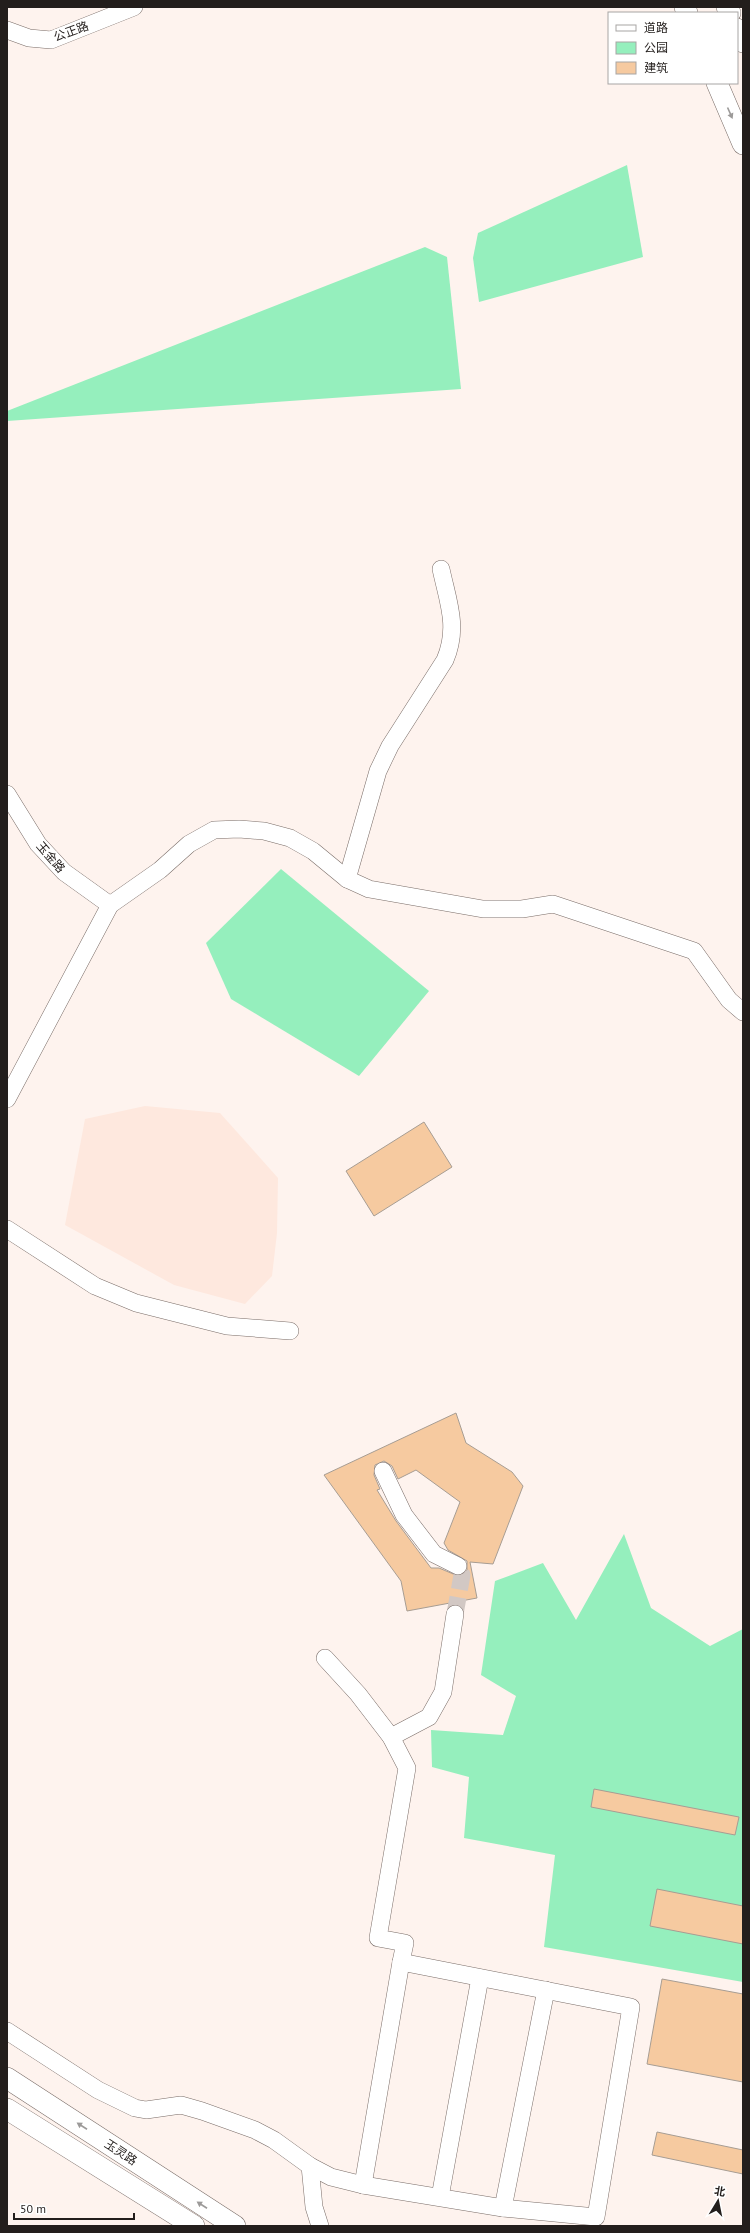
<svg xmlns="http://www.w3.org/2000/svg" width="750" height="2233" viewBox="0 0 750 2233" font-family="'PT Sans','Noto Sans SC',sans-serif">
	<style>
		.built { fill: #fee8de }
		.green { fill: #95efbd }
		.building { fill: #f6caa0; stroke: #a79d93; fill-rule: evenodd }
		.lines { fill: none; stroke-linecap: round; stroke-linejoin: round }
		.minor-tunnel { stroke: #d2c8c4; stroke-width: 17; stroke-dasharray: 17 8; stroke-linecap: butt }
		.minor-casing { stroke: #7a6d68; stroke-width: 18 }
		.major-casing { stroke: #7a6d68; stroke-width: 22 }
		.minor { stroke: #fff; stroke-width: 17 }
		.major { stroke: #fff; stroke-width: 21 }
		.oneway { fill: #9c9a99 }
		.labels { text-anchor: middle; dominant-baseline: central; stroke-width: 4; stroke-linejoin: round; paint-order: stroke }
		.street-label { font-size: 12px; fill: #231e1c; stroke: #fff }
	</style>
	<rect width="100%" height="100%" fill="#fef3ee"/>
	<path class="built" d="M145,1106l75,7 58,65 -1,55 -5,43 -27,28 -71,-19 -109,-60 20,-106z"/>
	<g class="green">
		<path d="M627,165l16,92 -164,45 -6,-44 5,-25z"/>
		<path d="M425,247l22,10 14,132 -454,32v-10z"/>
		<path d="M281,869l148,122 -70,85 -128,-77 -25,-56z"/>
		<path d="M624,1534l27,74 59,38 33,-17v353l-199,-35 11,-92 -91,-17 5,-61 -37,-10 -1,-37 72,5 13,-39 -35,-21 14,-94 48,-18 33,57z"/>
	</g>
	<g class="building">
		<path d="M424,1122l28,45 -78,49 -28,-45z"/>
		<path d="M456,1413l10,30 46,29 11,14 -30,78 -23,-2 7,36 -70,13 -6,-30 -77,-106zM384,1461l8,5 6,13 18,-9 44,32 -16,41 4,7 19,11v9l-3,4 -6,2 -19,-8h-8l-35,-47 -19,-31 3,-1 -6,-14 1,-10z"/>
		<path d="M594,1789l145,28 -4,18 -144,-28z"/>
		<path d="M657,1889l86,17v38l-93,-18z"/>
		<path d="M662,1979l81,15v88l-96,-18z"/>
		<path d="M657,2132l86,18v24l-91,-19z"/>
	</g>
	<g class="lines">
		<path class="minor-tunnel" d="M455,1614l7,-39 -4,-9"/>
		<g class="minor-casing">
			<g id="minor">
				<path d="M7,30l22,8 22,2 83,-33"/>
				<path d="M7,794l31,50 26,28 46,33"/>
				<path d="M347,879l31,-108 12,-25 55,-86c14,-33 3,-58 -4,-91"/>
				<path d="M7,1099l103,-194 50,-35 29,-26 25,-14 25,-1 25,2 26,7 23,13 34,28 22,10 114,20h39l31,-5 141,47 35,49 14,12"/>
				<path d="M7,1229l88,57 41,17 91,23 63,5"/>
				<path d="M383,1471l21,44 30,39 24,12"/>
				<path d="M391,1737l38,-20 14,-25 12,-78"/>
				<path d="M7,2031l91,59 37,18 11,2 35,-5 21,6 53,19 19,10 36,26 21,11 32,8 140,23 93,9 35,-210 -230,-45 4,-19 -27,-5 29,-170 -16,-31 -33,-43 -33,-36"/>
				<path d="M310,2166l4,41 6,19"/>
				<path d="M363,2185l38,-223"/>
				<path d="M440,2197l40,-219"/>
				<path d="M503,2208l43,-218"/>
			</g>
		</g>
		<g class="major-casing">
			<g id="major">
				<path d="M685,7l2,6"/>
				<path d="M727,7l3,6"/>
				<path d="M737,29l6,13"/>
				<path d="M717,83l26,61"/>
				<path d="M7,2078l228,148"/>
				<path d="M7,2109l187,117"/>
			</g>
		</g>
		<use href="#minor" class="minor"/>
		<use href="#major" class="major"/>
	</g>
	<defs><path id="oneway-solid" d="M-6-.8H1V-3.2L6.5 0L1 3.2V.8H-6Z"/></defs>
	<g class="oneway">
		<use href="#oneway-solid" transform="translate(730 113) rotate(66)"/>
		<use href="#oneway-solid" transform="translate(82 2126) rotate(-147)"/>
		<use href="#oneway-solid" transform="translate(202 2205) rotate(-147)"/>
	</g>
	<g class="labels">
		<g class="street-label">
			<text transform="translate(71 31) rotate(-20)">公正路</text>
			<text transform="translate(51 857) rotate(49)">玉金路</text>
			<text transform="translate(121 2152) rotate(33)">玉灵路</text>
		</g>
	</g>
	<rect width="750" height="2233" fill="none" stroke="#231e1c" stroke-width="16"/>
	<rect x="608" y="12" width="130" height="72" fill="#ffffff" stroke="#a7a5a4"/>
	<rect x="616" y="25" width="20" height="6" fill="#ffffff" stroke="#a7a5a4"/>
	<text x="644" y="32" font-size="12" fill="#231e1c">道路</text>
	<rect x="616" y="42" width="20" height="12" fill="#95efbd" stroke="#a7a5a4"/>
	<text x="644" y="52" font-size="12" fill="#231e1c">公园</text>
	<rect x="616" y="62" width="20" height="12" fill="#f6caa0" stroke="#a7a5a4"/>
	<text x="644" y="72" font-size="12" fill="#231e1c">建筑</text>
	<g transform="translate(718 2201) rotate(10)" stroke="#ffffff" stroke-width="3" paint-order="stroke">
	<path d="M0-3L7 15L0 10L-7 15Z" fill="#231e1c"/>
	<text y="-6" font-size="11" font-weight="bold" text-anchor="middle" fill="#231e1c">北</text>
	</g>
	<path d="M14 2213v6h120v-6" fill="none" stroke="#231e1c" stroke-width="2"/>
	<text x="20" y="2213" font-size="12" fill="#231e1c" stroke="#ffffff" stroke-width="3" paint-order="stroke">50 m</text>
</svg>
